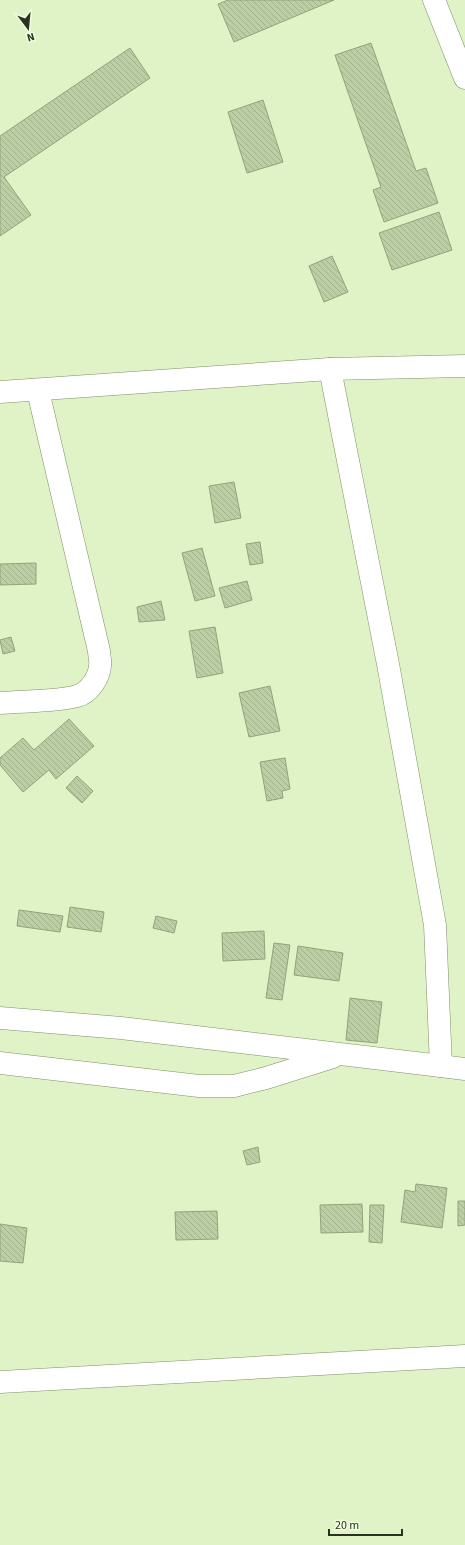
<svg xmlns="http://www.w3.org/2000/svg" width="465" height="1545" viewBox="0 0 465 1545" font-family="'Source Sans 3',sans-serif">
	<style>
		.building { fill: url(#building-back-hatch); stroke: #91a37a }
		.lines { fill: none; stroke-linecap: round; stroke-linejoin: round }
		.street-casing { stroke: #7f9068; stroke-width: 23 }
		.street { stroke: #fff; stroke-width: 22 }
	</style>
	<defs>
		<pattern id="building-back-hatch" width="6" height="6" patternUnits="userSpaceOnUse"><rect width="6" height="6" fill="#bbcea4"/><path d="M-1 5l2 2M0 0l6 6M5-1l2 2" fill="none" stroke="#a1b18d"/></pattern>
	</defs>
	<rect width="100%" height="100%" fill="#dff3c7"/>
	<g class="building">
		<path d="M228,0h106l-100,42 -16,-38z"/>
		<path d="M371,43l45,128 10,-3 12,35 -54,19 -11,-32 8,-3 -46,-132z"/>
		<path d="M130,48l20,30 -146,99 27,38 -31,21v-100z"/>
		<path d="M263,100l20,62 -36,11 -19,-61z"/>
		<path d="M439,212l13,38 -60,20 -13,-37z"/>
		<path d="M332,256l16,36 -24,10 -15,-36z"/>
		<path d="M234,482l7,36 -26,5 -6,-37z"/>
		<path d="M260,542l3,21 -13,2 -4,-21z"/>
		<path d="M202,548l13,48 -20,5 -13,-48z"/>
		<path d="M36,563v21l-36,1v-21z"/>
		<path d="M247,581l5,19 -27,8 -6,-20z"/>
		<path d="M161,601l4,19 -26,2 -2,-15z"/>
		<path d="M215,627l8,46 -26,5 -8,-47z"/>
		<path d="M11,637l4,14 -12,3 -3,-14z"/>
		<path d="M270,686l10,45 -31,6 -10,-44z"/>
		<path d="M69,719l25,27 -38,33 -7,-9 -26,22 -23,-27v-7l23,-20 11,12z"/>
		<path d="M285,758l5,31 -8,2 1,7 -16,3 -7,-39z"/>
		<path d="M77,776l16,15 -11,12 -16,-15z"/>
		<path d="M70,907l34,5 -3,20 -34,-5z"/>
		<path d="M19,910l44,6 -3,16 -43,-6z"/>
		<path d="M156,916l21,5 -3,12 -21,-5z"/>
		<path d="M264,931l1,28 -42,2 -1,-28z"/>
		<path d="M274,943l16,2 -8,55 -16,-2z"/>
		<path d="M298,946l45,7 -4,28 -45,-6z"/>
		<path d="M350,998l32,4 -5,41 -31,-3z"/>
		<path d="M258,1147l2,15 -13,3 -4,-14z"/>
		<path d="M416,1184l31,4 -5,40 -41,-6 4,-32 10,2z"/>
		<path d="M458,1201h7v24l-7,1z"/>
		<path d="M362,1204l1,28 -42,1 -1,-28z"/>
		<path d="M370,1205h14l-2,38 -13,-1z"/>
		<path d="M217,1211l1,28 -42,1 -1,-28z"/>
		<path d="M0,1224l27,4 -4,35 -23,-2z"/>
	</g>
	<g class="lines">
		<g class="street-casing">
			<g id="street">
				<path d="M434,0l31,78"/>
				<path d="M0,392l330,-23 135,-3"/>
				<path d="M0,703c22,-2 56,-1 77,-7 12,-3 22,-18 23,-30 1,-5 -1,-10 -1,-15l-61,-260"/>
				<path d="M0,1018l121,10 320,38 -6,-141 -47,-261 -58,-295"/>
				<path d="M0,1063l199,23h35l32,-8 67,-21"/>
				<path d="M441,1066l24,3"/>
				<path d="M0,1382l465,-26"/>
			</g>
		</g>
		<use href="#street" class="street"/>
	</g>
	<g transform="translate(28 28) rotate(164)" stroke="#effedc" stroke-width="3" paint-order="stroke">
	<path d="M0-3L7 15L0 10L-7 15Z" fill="#293120"/>
	<text y="-6" font-size="11" font-weight="bold" text-anchor="middle" fill="#293120">N</text>
	</g>
	<path d="M329 1529v6h73v-6" fill="none" stroke="#293120" stroke-width="2"/>
	<text x="335" y="1529" font-size="12" fill="#293120" stroke="#effedc" stroke-width="3" paint-order="stroke">20 m</text>
</svg>
